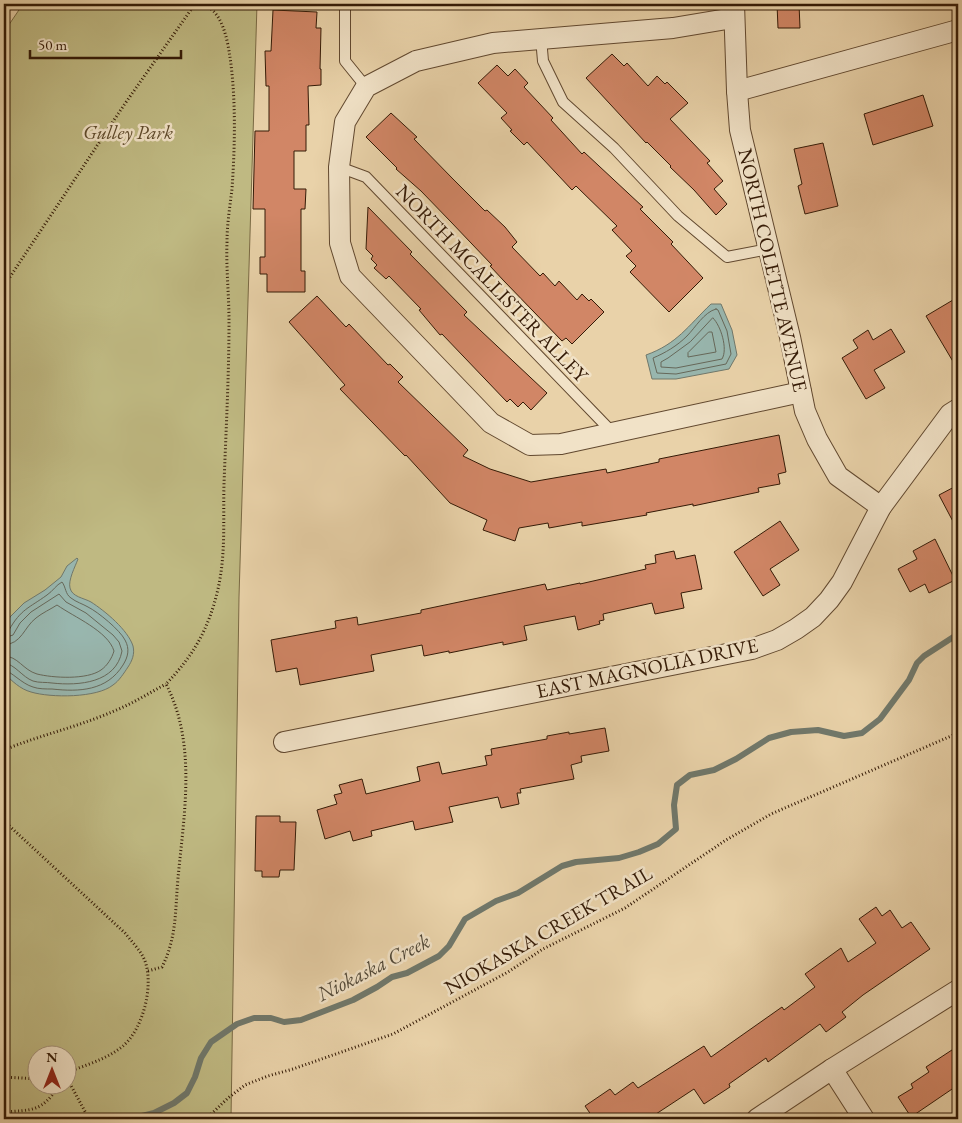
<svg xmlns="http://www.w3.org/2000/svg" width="962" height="1123" viewBox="0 0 962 1123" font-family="'EB Garamond',serif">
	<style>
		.green { fill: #bfb982; stroke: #7a6a44; fill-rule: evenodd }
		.water { fill: #98b6ae; stroke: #70786b }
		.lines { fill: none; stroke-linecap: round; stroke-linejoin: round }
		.shore { stroke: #66685a; stroke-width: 1 }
		.stream { stroke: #70786b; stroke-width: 6 }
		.building { fill: #d18666; stroke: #341a06 }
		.service-casing { stroke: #61482f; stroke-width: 12 }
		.minor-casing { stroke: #61482f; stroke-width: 22 }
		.path { stroke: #341a06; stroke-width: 3; stroke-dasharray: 1 2.5; stroke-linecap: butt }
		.service { stroke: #f1e2c7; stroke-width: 10 }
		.minor { stroke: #f1e2c7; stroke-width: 20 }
		.labels { text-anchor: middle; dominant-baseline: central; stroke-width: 5; stroke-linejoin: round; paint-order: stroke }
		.park-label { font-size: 20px; font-style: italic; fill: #5e4a2b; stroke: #f1e2c7 }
		.street-label { font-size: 20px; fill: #341a06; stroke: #f1e2c7 }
		.water-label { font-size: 21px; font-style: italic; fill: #524938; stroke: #f1e2c7 }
	</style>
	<rect width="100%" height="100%" fill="#e9d2a9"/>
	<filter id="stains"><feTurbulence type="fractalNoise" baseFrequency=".004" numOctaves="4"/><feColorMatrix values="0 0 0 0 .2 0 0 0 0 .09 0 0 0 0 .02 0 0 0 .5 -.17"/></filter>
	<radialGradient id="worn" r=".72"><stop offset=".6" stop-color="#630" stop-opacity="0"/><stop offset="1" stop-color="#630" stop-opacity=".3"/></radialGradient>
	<path class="green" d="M23,4h234l-18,593 -8,522h-227v-1087zM38,1056h30v30h-30z"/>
	<g class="water">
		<path d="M711,304h10l11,26 5,25 -8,14 -53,10h-24l-6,-24c31,-11 42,-29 65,-51z"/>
		<path d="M77,558l1,1c-3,8 -10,21 -8,29 2,9 14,10 21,14 14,9 37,28 42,44 2,8 -1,15 -5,21 -4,6 -9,14 -15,18 -16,13 -62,13 -82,7 -11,-3 -19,-11 -27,-19v-38l6,-18 14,-14 21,-13 16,-13 6,-11z"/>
	</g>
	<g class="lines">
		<g class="shore">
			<path d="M716,309l2,1 9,21 4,23 -5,10 -50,10 -19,-1 -4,-15c12,-5 24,-12 34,-22 8,-8 17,-24 29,-27z"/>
			<path d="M713,318c8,8 15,31 9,41l-46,9 -15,-1v-5l7,-4 22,-16z"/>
			<path d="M709,332h3l4,20 -28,5v-4z"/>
			<path d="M4,631l5,-1c12,-21 20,-22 38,-35 6,-4 9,-10 15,-13 4,5 3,12 9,16 5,4 12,6 17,9 10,5 32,23 37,33 5,9 3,17 -2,25 -16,26 -44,27 -71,24 -6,0 -14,0 -19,-2 -11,-3 -22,-16 -29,-17"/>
			<path d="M4,638l9,-3 7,-12 11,-11 28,-18 7,8 20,11 27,22 6,7 3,9c-6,32 -43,35 -70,32 -6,-1 -13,0 -19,-2 -11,-4 -18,-17 -29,-18"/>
			<path d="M4,645c18,-1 20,-18 32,-27 6,-5 15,-9 21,-13 17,12 51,26 57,46 -2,7 -7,15 -13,19 -14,10 -48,8 -64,4 -14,-4 -19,-18 -33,-18"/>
		</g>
		<path class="stream" d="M130,1119l24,-6 20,-10 13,-10 8,-16 6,-19 10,-16 26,-18 17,-6h17l13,4 17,-2 52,-20 24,-13 15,-10 15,-4 32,-17 10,-10 16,-27 31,-18 22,-8 44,-27 14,-4 43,-4 20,-6 19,-8 18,-15 -2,-24 3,-20 13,-10 24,-5 22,-11 33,-21 22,-6 27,-2 26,6 18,-3 18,-14 29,-39 8,-17 7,-7 34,-22"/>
	</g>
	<g class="building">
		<path d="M777,4h22l1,24h-22z"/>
		<path d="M273,10l44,2 -1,16h5l-1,41h1v16l-13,1 1,39h-3v26h-12v38h12l-1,20h-4v62h4v21h-38v-18h-7v-17h5v-48h-12l2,-78h14v-45h-3l-1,-35h6z"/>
		<path d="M612,54l12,12 3,-3 21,23 9,-10 8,8 2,-2 21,21 -18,16 40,42 -3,2 16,18 -9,8 13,15 -11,11 -22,-25 -24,-23 1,-1 -24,-24 -1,1 -60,-65z"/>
		<path d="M497,65l11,11 7,-7 13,14 -4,4 29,31 -2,2 31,34 2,-2 59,55 -3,2 33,33 -2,2 32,34 -34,34 -39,-40 6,-6 -10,-10 6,-5 -20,-21 5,-4 -41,-40 -4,4 -45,-48 -3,3 -14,-14 2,-1 -11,-12 6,-5 -29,-30z"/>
		<path d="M923,95l10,31 -60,19 -9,-31z"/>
		<path d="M391,113l26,24 -3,2 38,39 33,33 2,-1 18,17 12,15 -5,5 28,29 3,-3 12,13 4,-5 18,19 5,-6 7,7 2,-2 13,13 -32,32 -6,-6 -4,3 -58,-60 -14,-15 2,-1 -41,-43 -30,-31 -25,-22 1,-1 -31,-31z"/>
		<path d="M823,143l15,63 -33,8 -7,-28 4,-2 -8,-35z"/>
		<path d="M368,207l44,45 -2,2 57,58 -3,3 83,78 -16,17 -8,-8 -5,5 -8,-8 -3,3 -65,-68 -2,1 -21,-25 2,-1 -32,-33 -3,3 -12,-11 3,-3 -6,-6 2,-3 -7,-7z"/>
		<path d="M317,296l29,31 3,-3 39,41 2,-1 13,13 -5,5 70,68 -5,6 27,13 41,13 75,-13 1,4 52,-11v-3l120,-24 7,37 -8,2 2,10 -22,4 1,4 -66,14v-2l-47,9 1,2 -65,11v-4l-33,6 -1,-5 -29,5 -4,13 -32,-11 4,-10 -37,-17 -44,-48 -1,1 -65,-67 5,-4 -56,-63z"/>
		<path d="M958,297v73l-32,-54z"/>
		<path d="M891,329l14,23 -31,18 11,18 -19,11 -24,-41 16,-10 -5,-8 15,-10 5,10z"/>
		<path d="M958,485v46l-19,-36z"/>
		<path d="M780,521l19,29 -29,19 10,16 -17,11 -29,-44z"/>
		<path d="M935,539l20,41 -26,13 -4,-9 -15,8 -12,-23 19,-10 -4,-8z"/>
		<path d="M674,551l2,8 19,-4 7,34 -21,4 3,15 -29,6 -3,-11 -49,11 1,6 -5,1 1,3 -22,6 -3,-14 -51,10 3,14 -24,5v-3l-54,11v-2l-25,5 -2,-11 -51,10 3,16 -74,14 -3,-17 -21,4 -5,-32 65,-12 -1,-7 22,-4 1,8 63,-12v-3l124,-26 2,6 33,-7v1l66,-15 -1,-4 11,-2 -1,-8z"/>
		<path d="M605,728l4,23 -28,5 1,6 -11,3 3,14 -54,10 1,4h-4l2,11 -18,4 -3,-11 -49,10 4,15 -38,8 -2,-9 -42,10 1,5 -19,5 -3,-10 -25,8 -8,-29 20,-6 -3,-9 8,-2 -3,-8 23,-6 4,15 54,-13 -3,-14 22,-5 3,12 45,-9 -2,-9 7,-1 -1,-6 56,-10v-3l22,-4v2z"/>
		<path d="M256,816h24v6h16l-2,48h-14l-1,7h-17v-6h-7z"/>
		<path d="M876,907l6,9 8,-6 12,18 9,-6 19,27 -67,46 -21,17 4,5 -20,15 -6,-8 -52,38 -2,-4 -37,26 1,3 -26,17 -10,-15 -38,25 4,5h-66l-9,-13 25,-17 5,6 18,-13 5,6 66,-42 7,11 71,-50 2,3 31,-23 -10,-13 36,-26 7,14 28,-19 -17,-24z"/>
		<path d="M958,1046v39l-47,32 -13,-20 15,-9 -2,-4 18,-12 -3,-5z"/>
	</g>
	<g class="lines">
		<g class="service-casing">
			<g id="service">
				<path d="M345,4v57l21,26"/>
				<path d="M541,38l2,23 20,41 51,46 64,68 49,41 42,-8"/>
				<path d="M339,167l27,10 247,256"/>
			</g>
		</g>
		<g class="minor-casing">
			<g id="minor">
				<path d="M734,4l3,87 3,39 50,207 15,74 12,28 21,37 43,31"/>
				<path d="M733,18l-60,10 -180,15 -77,18 -50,26 -21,35 -6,45 1,76 10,33 141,147 39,22 31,-1 240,-52"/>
				<path d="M737,91l221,-61"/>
				<path d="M284,742l468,-93 25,-9 19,-11 17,-12 16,-17 13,-18 39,-75 69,-93 8,-5"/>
				<path d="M832,1069l32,50"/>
				<path d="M757,1119l75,-50 126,-79"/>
			</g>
		</g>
		<g class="path">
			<path d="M4,286l120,-181 71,-101"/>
			<path d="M4,750c36,-15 74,-23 110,-39 18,-7 35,-18 52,-27"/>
			<path d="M4,821l121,112c7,9 16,18 20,28 9,25 -2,68 -22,85 -16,13 -37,19 -55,26"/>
			<path d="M148,971l14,-4c15,-30 13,-56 16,-89 6,-64 19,-134 -12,-194 28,-29 43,-56 52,-95 8,-36 5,-69 6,-105 2,-54 5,-108 5,-163 0,-26 -3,-53 -2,-79 0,-18 3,-36 5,-53 3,-43 4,-90 -2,-132 -3,-19 -8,-48 -29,-53"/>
			<path d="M4,1077l34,2"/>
			<path d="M68,1080l21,39"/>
			<path d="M4,1112c27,-2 39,0 54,-26"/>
			<path d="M206,1119l22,-21 17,-13 23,-9 25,-7 100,-35 115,-62 35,-23 82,-41 101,-68 45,-26 187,-81"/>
		</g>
		<use href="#service" class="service"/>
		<use href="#minor" class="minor"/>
	</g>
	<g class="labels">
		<g class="park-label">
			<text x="128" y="132">Gulley Park</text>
		</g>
		<g class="street-label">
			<text transform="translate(773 270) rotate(77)">NORTH COLETTE AVENUE</text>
			<text transform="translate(492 283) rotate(46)">NORTH MCALLISTER ALLEY</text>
			<text transform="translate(647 668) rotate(-12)">EAST MAGNOLIA DRIVE</text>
			<text transform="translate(548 930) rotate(-30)">NIOKASKA CREEK TRAIL</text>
		</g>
		<g class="water-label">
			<text transform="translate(373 967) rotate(-27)">Niokaska Creek</text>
		</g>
	</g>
	<rect width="962" height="1123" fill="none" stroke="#e9d2a9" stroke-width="20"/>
	<rect x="5" y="5" width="952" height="1113" fill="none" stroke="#341a06" stroke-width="2.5"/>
	<rect x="10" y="10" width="942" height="1103" fill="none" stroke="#341a06"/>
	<g transform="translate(52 1070)"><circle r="24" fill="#f1e2c7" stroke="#a5927a"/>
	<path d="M0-4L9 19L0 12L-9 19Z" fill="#8f2418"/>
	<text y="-8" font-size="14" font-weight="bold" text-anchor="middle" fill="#341a06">N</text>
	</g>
	<path d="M30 50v8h151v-8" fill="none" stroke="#341a06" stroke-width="2.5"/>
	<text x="38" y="50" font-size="15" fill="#341a06" stroke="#f1e2c7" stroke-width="4" paint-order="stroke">50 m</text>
	<rect width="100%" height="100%" filter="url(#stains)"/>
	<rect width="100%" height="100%" fill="url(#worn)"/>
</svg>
